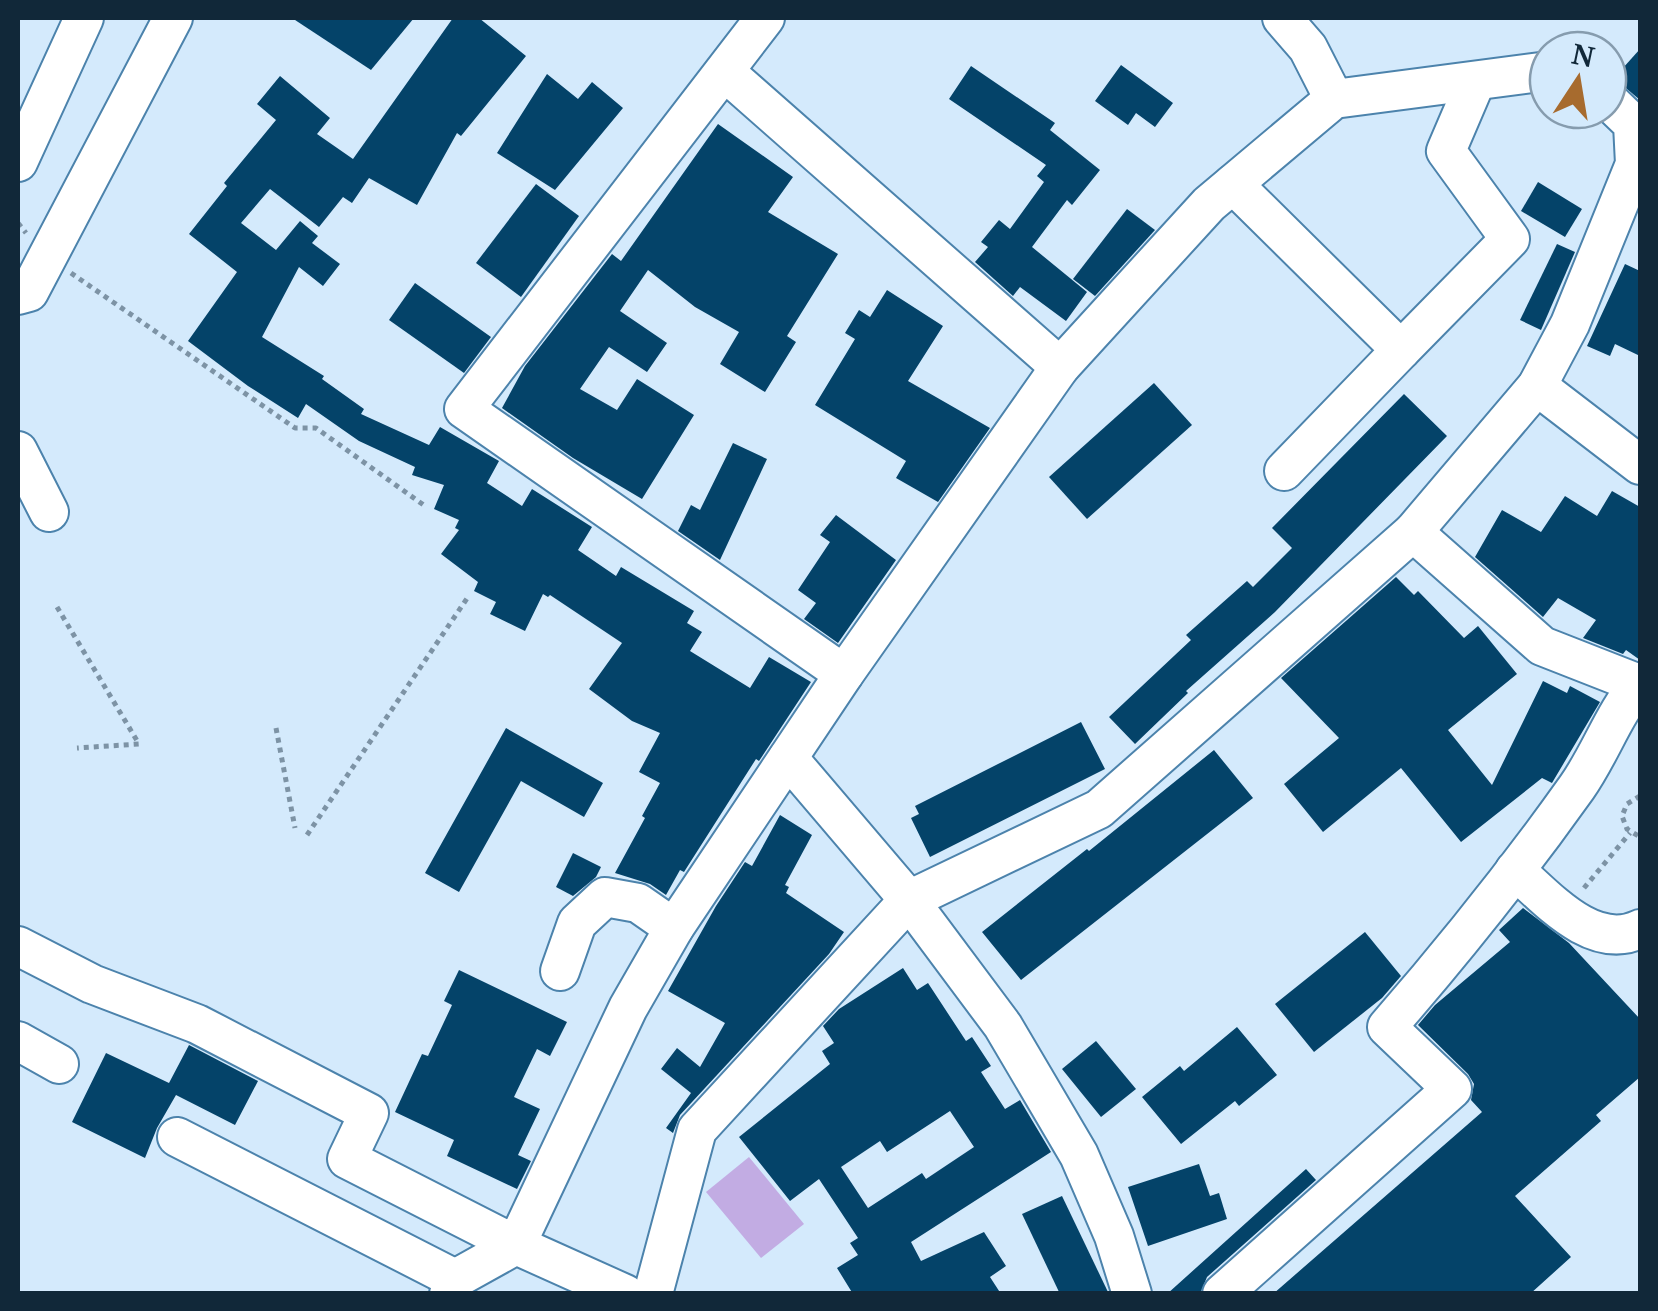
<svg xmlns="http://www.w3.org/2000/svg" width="1658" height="1311" viewBox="0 0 1658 1311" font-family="'Noto Serif',serif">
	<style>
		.green { fill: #c2ace3 }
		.building { fill: #044369; fill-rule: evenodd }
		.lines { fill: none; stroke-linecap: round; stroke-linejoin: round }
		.minor-casing { stroke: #4c83ac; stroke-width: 42 }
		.path { stroke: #7d93a5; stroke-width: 5; stroke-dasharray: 5 5; stroke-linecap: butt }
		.minor { stroke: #fff; stroke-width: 38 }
	</style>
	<rect width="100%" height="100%" fill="#d4eafc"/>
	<path class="green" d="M749,1157l55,67 -43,34 -55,-66z"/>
	<g class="building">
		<path d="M292,18h122l-43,52z"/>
		<path d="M453,18h26l47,38 -65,80 -4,-3 -40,72 -48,-27 -17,25 -9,-6 -24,30 -49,-38 -29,34 35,27 24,-29 18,15 -6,7 28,21 -17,22 -24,-19 -37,70 62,39 -2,3 42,30 -3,5 68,31 11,-18 59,34 -12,22 35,23 10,-17 60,38 -14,23 38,26 5,-9 73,44 -7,12 15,9 -12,19 60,37 19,-31 42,25 -52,79 -3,-2 -72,113 -4,-2 -14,25 -16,-11 -35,-11 30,-55 -3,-2 18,-33 -21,-11 21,-39 -28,-12 -43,-32 33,-46 -72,-48 -2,2 -5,-3 -18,37 -35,-17 6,-12 -22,-11 4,-9 -37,-28 18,-24 -4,-2 4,-8 -25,-11 10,-24 -32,-10 3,-8 -56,-26 -53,-37 -8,14 -50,-32 -60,-45 49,-69 -48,-38 38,-48 -3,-3 52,-63 -19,-16 23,-28 50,42 -13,16 36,25z"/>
		<path d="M1640,49v51l-26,-22z"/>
		<path d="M1121,65l52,38 -18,24 -19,-14 -8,12 -33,-24z"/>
		<path d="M971,66l84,57 -5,7 50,40 -28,35 -5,-5 -35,47 55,45 -21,29 -46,-34 -7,9 -38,-34 13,-15 -7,-5 18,-22 11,9 34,-47 -7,-6 9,-11 -97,-66z"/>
		<path d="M547,74l31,25 14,-17 31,26 -68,82 -58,-37z"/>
		<path d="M718,124l75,53 -25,35 70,42 -51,82 9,6 -31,50 -45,-28 19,-32 -44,-25 -47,-37 -28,41 47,32 -20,29 -38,-25 -29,42 37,21 20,-31 57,36 -52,84 -69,-41 -71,-50 23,-42 87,-112 9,7z"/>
		<path d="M1538,182l44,27 -17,28 -44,-26z"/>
		<path d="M536,184l43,32 -58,81 -45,-34z"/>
		<path d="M1127,209l28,21 -60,66 -22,-17z"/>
		<path d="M1557,244l18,8 -34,78 -21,-10z"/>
		<path d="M1625,264l15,7v85l-25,-12 -5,12 -23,-10z"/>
		<path d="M415,283l76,54 -27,36 -75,-53z"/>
		<path d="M887,290l56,36 -35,55 82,47 -52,74 -42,-24 10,-17 -91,-56 40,-66 -10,-6 14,-23 11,7z"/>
		<path d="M1154,383l38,42 -105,94 -38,-42z"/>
		<path d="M1404,394l43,42 -172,176 -89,79 2,2 -53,51 -26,-27 82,-77 -5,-5 61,-54 6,6 39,-39 -20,-20z"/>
		<path d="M733,443l34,16 -47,101 -42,-29 13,-26 9,5z"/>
		<path d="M1612,491l28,16v153l-14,-10 -3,4 -40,-16 13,-18 -38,-22 -15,19 -68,-60 27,-47 39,22 24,-36 32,20z"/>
		<path d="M836,515l60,45 -58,83 -34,-24 12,-16 -18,-13 32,-48 -10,-7z"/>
		<path d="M1396,577l18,18 4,-4 46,47 14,-12 39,48 -69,56 44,55 51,-104 24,12 3,-7 30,16 -48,81 -10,-5 -81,64 -60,-74 -78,64 -39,-48 55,-46 -58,-60z"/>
		<path d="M1081,722l24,47 -175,88 -19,-39 8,-4 -4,-8z"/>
		<path d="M506,728l97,55 -19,34 -63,-36 -62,111 -34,-19z"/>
		<path d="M1214,750l39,48 -232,182 -39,-48 105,-83 2,2z"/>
		<path d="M780,815l32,20 -27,50 4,2 -3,6 58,39 -15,22 -149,161 -7,18 -7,-5 25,-35 -30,-24 16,-21 23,19 25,-44 -57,-32 48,-85 29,-44 7,4z"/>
		<path d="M573,853l28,14 -5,10 -23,19 -17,-9z"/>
		<path d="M1523,908l46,35 71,76v58l-44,38 5,6 -86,75 56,61 -41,37h-257l209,-182 -11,-12 3,-16 -6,-10 -50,-49 17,-20 75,-63 -11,-12z"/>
		<path d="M1365,932l36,44 -19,22 -68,54 -39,-48z"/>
		<path d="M903,968l14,22 11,-7 38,58 6,-4 19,29 -10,6 24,37 15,-9 31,52 -140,90 10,19 63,-29 22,34 -16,11 11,17h-148l-16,-26 21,-13 -8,-12 8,-5 -39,-59 -29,22 -51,-64 91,-73 -8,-13 12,-8 -11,-17 16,-17zM950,1111l24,36 -48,32 -4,-6 -54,35 -27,-41 39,-26 7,11z"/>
		<path d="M459,970l108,52 -17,34 -13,-7 -23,48 26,12 -22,46 13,6 -14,28 -70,-33 7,-16 -59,-28 27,-58 6,2 24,-51 -8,-4z"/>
		<path d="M1237,1027l40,48 -38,31 -4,-5 -54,43 -39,-47 38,-31 4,5z"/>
		<path d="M1096,1041l40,48 -35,28 -39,-48z"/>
		<path d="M189,1045l69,36 -23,44 -59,-30 -19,33 -12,30 -73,-36 34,-69 63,30z"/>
		<path d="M1199,1164l11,32 9,-3 8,26 -79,27 -20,-59z"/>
		<path d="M1306,1169l10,11 -109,97 -7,17h-33z"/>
		<path d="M1062,1196l46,96v2h-48l-38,-80z"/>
	</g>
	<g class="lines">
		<g class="minor-casing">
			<g id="minor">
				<path d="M765,18l-301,391 380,265"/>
				<path d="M1282,18l26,30 26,51"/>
				<path d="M725,72l335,295"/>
				<path d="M18,162l66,-144"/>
				<path d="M1233,184l168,166 -117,121"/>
				<path d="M18,295l11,-3 144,-274"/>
				<path d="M1401,350l109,-111 -64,-88 30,-70"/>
				<path d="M1537,386l103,79"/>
				<path d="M18,451l31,61"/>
				<path d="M1413,532l124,-146 33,-62 65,-160 -2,-40 -25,-24"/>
				<path d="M788,758l121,142 94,126 76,129 35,81 18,58"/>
				<path d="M1515,870c32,28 78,82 125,59"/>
				<path d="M18,946l74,38 105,40 172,89 -22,46 169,86 112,-237 46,-80 170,-254 216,-307 149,-163 125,-105 214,-28"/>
				<path d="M560,971l17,-48 28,-26 33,6 36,25"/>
				<path d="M18,1041l41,23"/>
				<path d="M177,1137l278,142"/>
				<path d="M449,1294l6,-15 61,-34 109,49"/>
				<path d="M653,1294l44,-164 212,-230 190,-91 314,-277 129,114 97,38"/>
				<path d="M1222,1294l230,-205 -65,-62c67,-77 131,-157 190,-240 24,-34 36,-73 63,-104"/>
			</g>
		</g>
		<g class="path">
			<path d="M18,223l8,10"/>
			<path d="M71,273l224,155h21l109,78"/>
			<path d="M57,607l82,137 -62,4"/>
			<path d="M276,728l19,100"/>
			<path d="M1640,796l-13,8 -5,12 5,13 13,8"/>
			<path d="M307,835l161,-238"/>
			<path d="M1584,888l46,-55"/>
		</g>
		<use href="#minor" class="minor"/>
	</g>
	<rect width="1658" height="1311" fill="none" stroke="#112839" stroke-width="40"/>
	<g transform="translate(1578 80) rotate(12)"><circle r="48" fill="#d4eafc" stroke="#869cae" stroke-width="2.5"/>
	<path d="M0-8L18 38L0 25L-18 38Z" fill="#a76b2e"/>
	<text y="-15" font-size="28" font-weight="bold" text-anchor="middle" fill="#112839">N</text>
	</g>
</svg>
